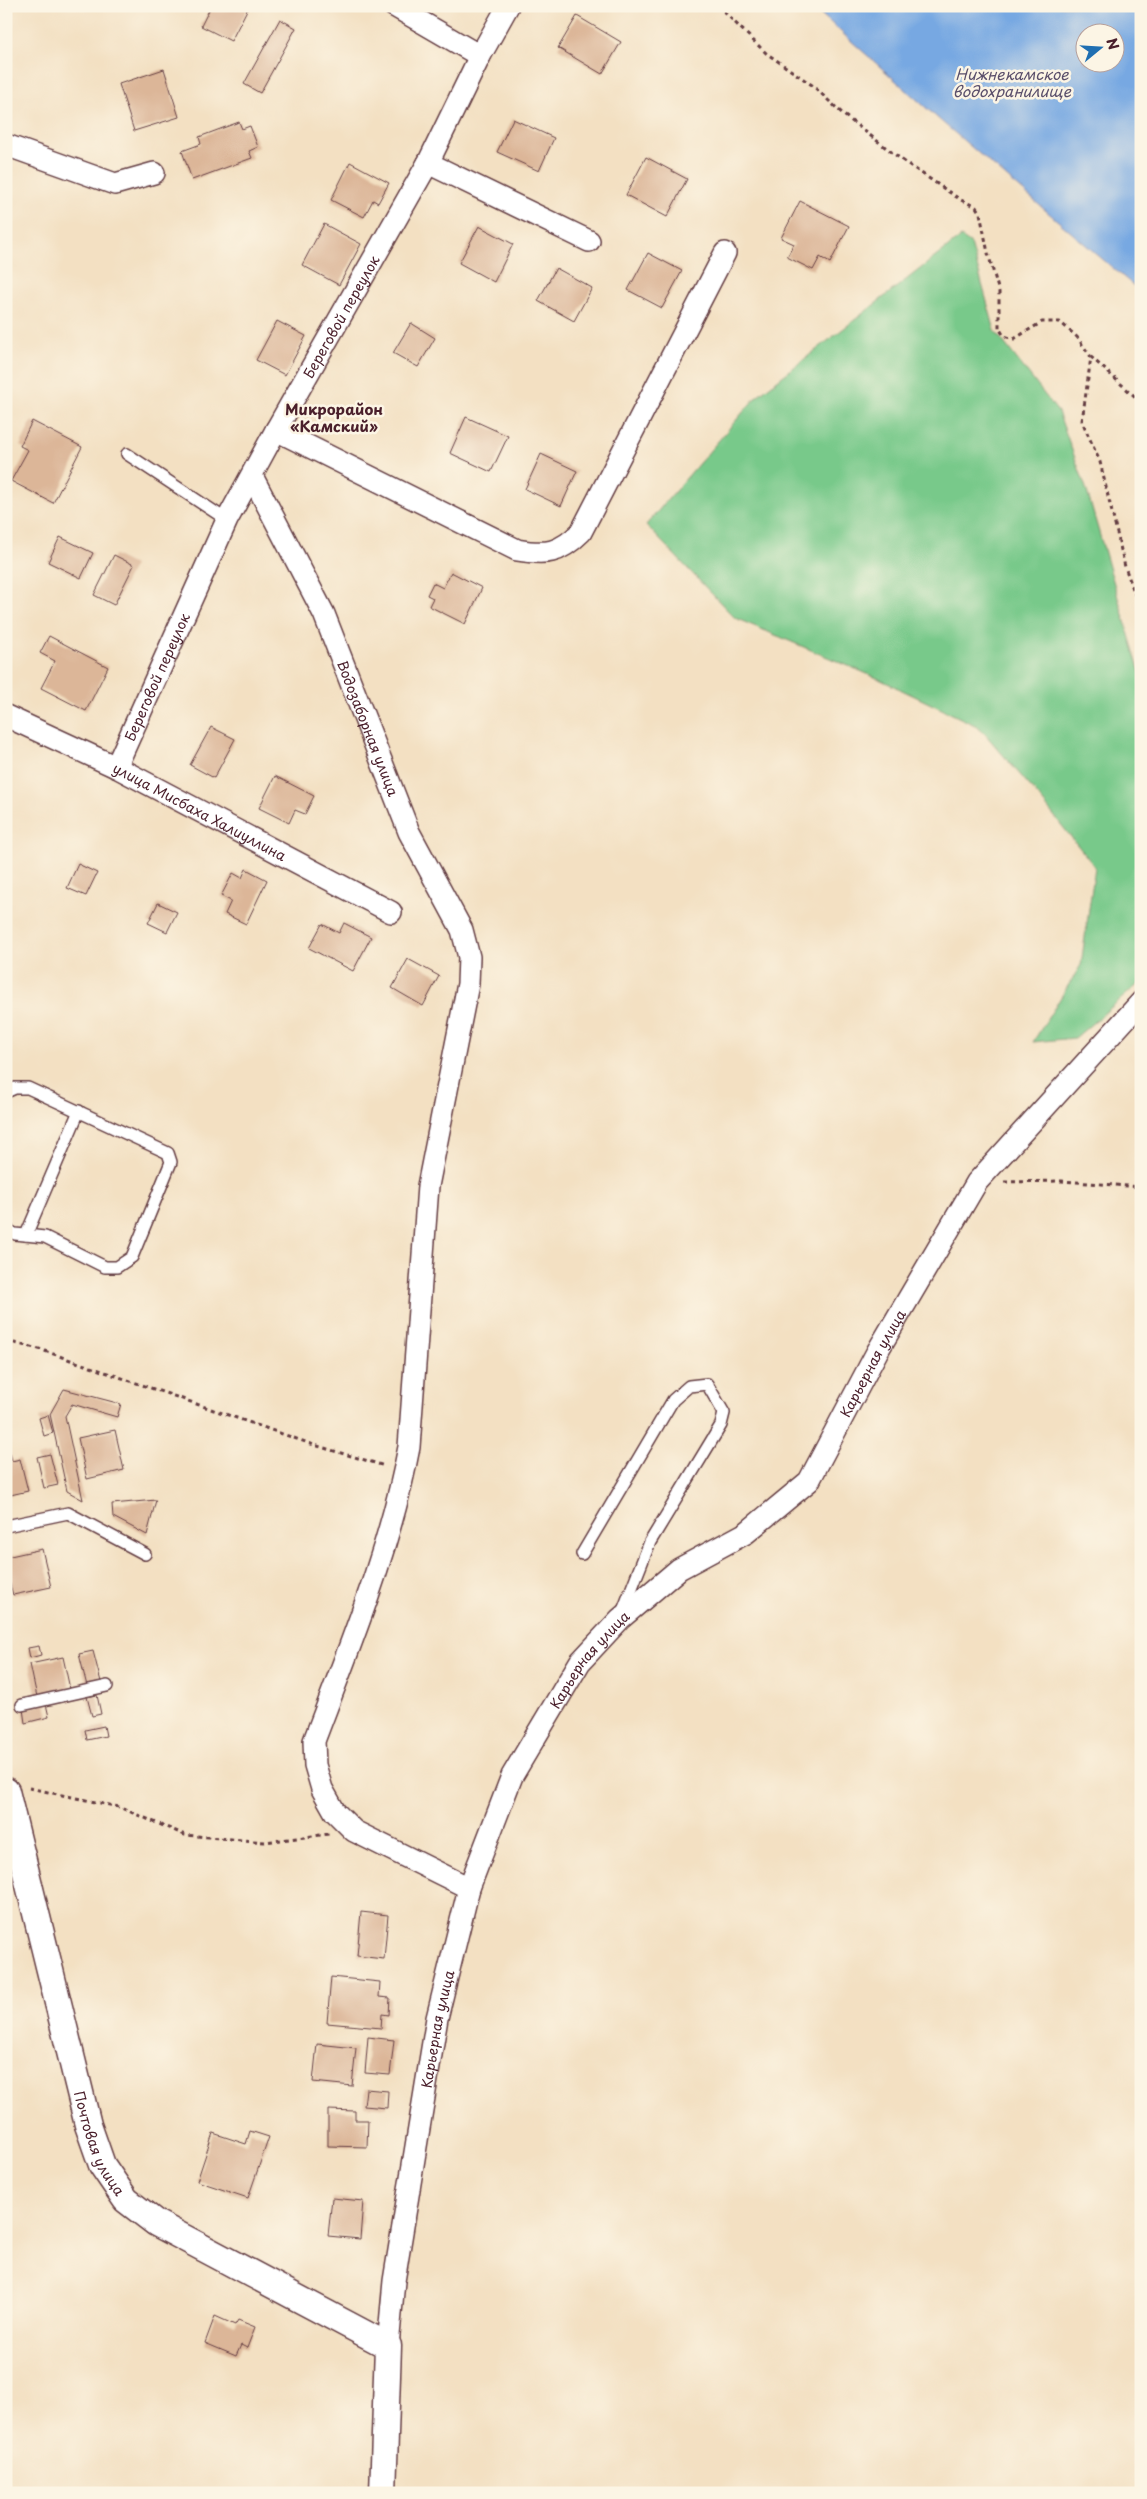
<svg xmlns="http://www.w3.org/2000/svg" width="1147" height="2499" viewBox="0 0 1147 2499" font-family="'Playpen Sans',sans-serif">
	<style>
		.green { fill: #78c98a; stroke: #61745a }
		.water { fill: #77a8e2; stroke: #606486; fill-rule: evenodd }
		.building { fill: #dcb698 }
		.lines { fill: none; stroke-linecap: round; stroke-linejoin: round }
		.service-casing { stroke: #633c42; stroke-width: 14 }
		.minor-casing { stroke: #633c42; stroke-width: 24 }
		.tertiary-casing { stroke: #633c42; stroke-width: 29 }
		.path { stroke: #633c42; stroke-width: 3; stroke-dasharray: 4 4; stroke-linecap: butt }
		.service { stroke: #fff; stroke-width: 11 }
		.minor { stroke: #fff; stroke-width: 21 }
		.tertiary { stroke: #fff; stroke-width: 26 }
		.labels { text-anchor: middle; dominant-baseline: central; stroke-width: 5; stroke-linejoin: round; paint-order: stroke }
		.street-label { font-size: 14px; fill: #4a1f2b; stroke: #fcf5e5 }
		.water-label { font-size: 15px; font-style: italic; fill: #5a4f6b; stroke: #fcf5e5 }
		.neighbourhood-label { font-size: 15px; font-weight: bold; fill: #4a1f2b; stroke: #fcf5e5 }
	</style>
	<rect width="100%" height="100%" fill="#fcf5e5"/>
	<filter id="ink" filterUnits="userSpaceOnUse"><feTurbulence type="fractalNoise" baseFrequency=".02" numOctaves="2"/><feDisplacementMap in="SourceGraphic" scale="10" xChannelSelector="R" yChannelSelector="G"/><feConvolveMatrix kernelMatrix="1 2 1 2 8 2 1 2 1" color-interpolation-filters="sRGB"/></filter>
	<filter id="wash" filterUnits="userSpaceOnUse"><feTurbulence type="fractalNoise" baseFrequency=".0096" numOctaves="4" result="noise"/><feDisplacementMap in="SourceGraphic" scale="20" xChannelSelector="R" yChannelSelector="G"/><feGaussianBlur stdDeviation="1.12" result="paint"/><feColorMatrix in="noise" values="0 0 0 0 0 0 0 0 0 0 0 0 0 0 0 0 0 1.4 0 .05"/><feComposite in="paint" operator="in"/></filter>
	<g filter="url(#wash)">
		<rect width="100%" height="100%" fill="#f3e0c2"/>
		<path class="green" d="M961,237l10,7 24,87 63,81 28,76 55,188v306l-66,56 -42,4 48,-77 14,-98 -60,-75 -56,-65 -102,-49 -142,-60 -89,-93 111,-129z"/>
		<path class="water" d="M812,6h329v286l-199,-170zM1084,32h30v30h-30z"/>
		<g id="blocks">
			<g class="building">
				<path d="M211,6h38l-18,35 -30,-15z"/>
				<path d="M577,16l44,26 -19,32 -44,-26z"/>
				<path d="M280,19l16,9 -36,65 -16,-9z"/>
				<path d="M164,69l15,48 -45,14 -15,-47z"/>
				<path d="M513,119l41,19 -15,33 -42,-19z"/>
				<path d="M239,122l3,7 8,-3 8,21 -9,4 3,7 -60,22 -10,-29 19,-7 -2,-7z"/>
				<path d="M646,157l41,22 -20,38 -41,-22z"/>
				<path d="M350,162l39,21 -11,20 -5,-3 -9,17 -33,-17z"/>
				<path d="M800,201l49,25 -19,37 -10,-6 -7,13 -26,-13 7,-13 -13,-6z"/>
				<path d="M324,224l37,20 -22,41 -37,-20z"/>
				<path d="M479,226l34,18 -19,38 -35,-19z"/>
				<path d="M648,253l34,18 -20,37 -34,-18z"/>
				<path d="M556,268l36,20 -18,33 -36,-20z"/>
				<path d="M277,321l29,15 -21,39 -29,-15z"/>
				<path d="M411,323l24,15 -17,29 -25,-14z"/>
				<path d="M466,417l42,19 -17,36 -41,-19z"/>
				<path d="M32,421l50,26 -29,56 -42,-22 17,-31 -8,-4z"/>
				<path d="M541,454l36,17 -16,35 -36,-17z"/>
				<path d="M60,537l33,16 -12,25 -33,-16z"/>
				<path d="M114,555l20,10 -20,40 -20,-10z"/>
				<path d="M451,572l31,16 -17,36 -36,-18 4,-8 -6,-3 6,-12 10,5z"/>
				<path d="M49,636l59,31 -22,44 -45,-23 14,-27 -15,-8z"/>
				<path d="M211,727l24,12 -21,39 -24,-13z"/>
				<path d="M275,776l39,20 -9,18 -10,-4 -6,13 -30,-15z"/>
				<path d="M78,864l19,9 -11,23 -19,-8z"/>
				<path d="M246,869l21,11 -21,44 -21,-10 6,-13 -10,-5 12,-23 9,5z"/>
				<path d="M158,903l19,9 -10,20 -19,-9z"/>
				<path d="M344,923l27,14 -18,34 -44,-23 13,-24 17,9z"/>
				<path d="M408,959l31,17 -16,30 -31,-18z"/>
				<path d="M64,1389l57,15 -4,13 -45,-13 -7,12 18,84 -16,-9 -17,-77z"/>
				<path d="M48,1415l5,18 -9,3 -5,-18z"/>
				<path d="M115,1430l9,40 -37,9 -9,-41z"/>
				<path d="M10,1453l2,8 8,-2 8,32 -22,5v-42z"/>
				<path d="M50,1454l8,31 -14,3 -7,-31z"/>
				<path d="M156,1500l-9,35 -34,-18 -1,-13z"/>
				<path d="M42,1549l9,38 -38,8 -7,-25v-13z"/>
				<path d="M39,1646l2,9 -11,3 -2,-10z"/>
				<path d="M93,1651l8,31 -14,4 -8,-32z"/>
				<path d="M63,1657l7,32 -33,8 -7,-33z"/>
				<path d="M97,1695l4,19 -9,2 -5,-19z"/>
				<path d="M46,1704l3,13 -24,6 -2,-14z"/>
				<path d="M104,1726l2,10 -19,4 -2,-10z"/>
				<path d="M361,1912l27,3 -4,44 -27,-3z"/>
				<path d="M331,1977l49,5 -1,15 11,1 -1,17 -7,-1 -1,14 -54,-5z"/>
				<path d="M368,2037l26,3 -4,35 -25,-2z"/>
				<path d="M317,2044l39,4 -4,38 -39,-4z"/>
				<path d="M366,2089l22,2 -1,17 -23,-2z"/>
				<path d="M328,2110l27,1v9h13l-1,27 -39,-1z"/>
				<path d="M250,2131l19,6 -21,61 -51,-17 16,-48 33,11z"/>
				<path d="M332,2198l31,3 -3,38 -32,-3z"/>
				<path d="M215,2316l20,9 3,-5 17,7 -8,21 -6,-3 -5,11 -31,-13z"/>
			</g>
		</g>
	</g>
	<g filter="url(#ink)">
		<use href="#blocks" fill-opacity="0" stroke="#633c42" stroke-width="1"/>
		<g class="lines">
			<g class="service-casing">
				<g id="service">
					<path d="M127,454l100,66"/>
					<path d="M6,1092l9,-4h13l140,65 3,9 -39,95 -15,10h-12l-60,-30 -30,-3 -9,-5"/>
					<path d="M26,1235l53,-124"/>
					<path d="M6,1526l62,-13 77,41"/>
					<path d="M582,1554l91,-154 16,-14 18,-2 17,29 -3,12 -71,117 -28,71"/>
					<path d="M22,1705l85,-19"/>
				</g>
			</g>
			<g class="minor-casing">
				<g id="minor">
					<path d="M394,6l86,50"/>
					<path d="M6,145l109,39 39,-11"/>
					<path d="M428,163l161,78"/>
					<path d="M276,430l241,120c29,5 42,4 64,-18l144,-279"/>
					<path id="s1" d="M252,476l72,138 85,218 53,98 7,27 -1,27 -40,202 -19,261c-19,102 -59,198 -95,294l1,24 7,24 13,23 19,19 115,57"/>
					<path id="s2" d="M6,716l110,51 275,145"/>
					<path id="s3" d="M116,767l111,-247 49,-90 152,-267 52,-107 28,-50"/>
					<path id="s4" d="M388,2346l6,-65 43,-263 32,-130 43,-112 68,-114 40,-43 59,-50 67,-36 63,-52 68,-129 100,-170 164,-180"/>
				</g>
			</g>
			<g class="tertiary-casing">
				<g id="tertiary">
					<path id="s5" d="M6,1791l82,334 14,40 24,35 30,23 232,123 -5,147"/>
				</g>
			</g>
			<g class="path">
				<path d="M718,6l48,47 46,32 33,31 57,44 59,40 15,7 4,6 8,40 11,39v36l5,8 10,3 28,-17h18l17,15 14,20"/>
				<path d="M1141,402l-50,-45 -9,64 18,41 25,105 16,44"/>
				<path d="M1004,1182l58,-1 79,6"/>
				<path d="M6,1341l33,8 275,96 71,21"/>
				<path d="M29,1788l90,19 66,28 80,7 64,-8"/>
			</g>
			<use href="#service" class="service"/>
			<use href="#minor" class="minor"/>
			<use href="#tertiary" class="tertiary"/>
		</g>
	</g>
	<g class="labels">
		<g class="street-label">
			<text stroke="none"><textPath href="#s3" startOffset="504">Береговой переулок</textPath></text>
			<text stroke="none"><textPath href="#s3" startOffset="99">Береговой переулок</textPath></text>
			<text stroke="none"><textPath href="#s1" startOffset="278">Водозаборная улица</textPath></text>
			<text stroke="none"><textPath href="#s2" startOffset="216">улица Мисбаха Халиуллина</textPath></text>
			<text stroke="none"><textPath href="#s4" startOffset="1146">Карьерная улица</textPath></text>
			<text stroke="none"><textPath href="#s4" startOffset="726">Карьерная улица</textPath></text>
			<text stroke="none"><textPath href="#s4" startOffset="321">Карьерная улица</textPath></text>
			<text stroke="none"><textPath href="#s5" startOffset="365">Почтовая улица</textPath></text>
		</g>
		<g class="water-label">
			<text x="1012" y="73">Нижнекамское<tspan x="1012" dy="17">водохранилище</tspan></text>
		</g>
		<g class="neighbourhood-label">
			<text x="334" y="408">Микрорайон<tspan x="334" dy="17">«Камский»</tspan></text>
		</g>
	</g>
	<rect width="1147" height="2499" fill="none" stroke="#fcf5e5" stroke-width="25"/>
	<g transform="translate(1100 48) rotate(72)"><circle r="24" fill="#fcf5e5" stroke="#b59f9b"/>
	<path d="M0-4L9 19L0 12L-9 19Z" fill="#1f6fb2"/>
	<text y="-8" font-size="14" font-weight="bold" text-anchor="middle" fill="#4a1f2b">N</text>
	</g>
</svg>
